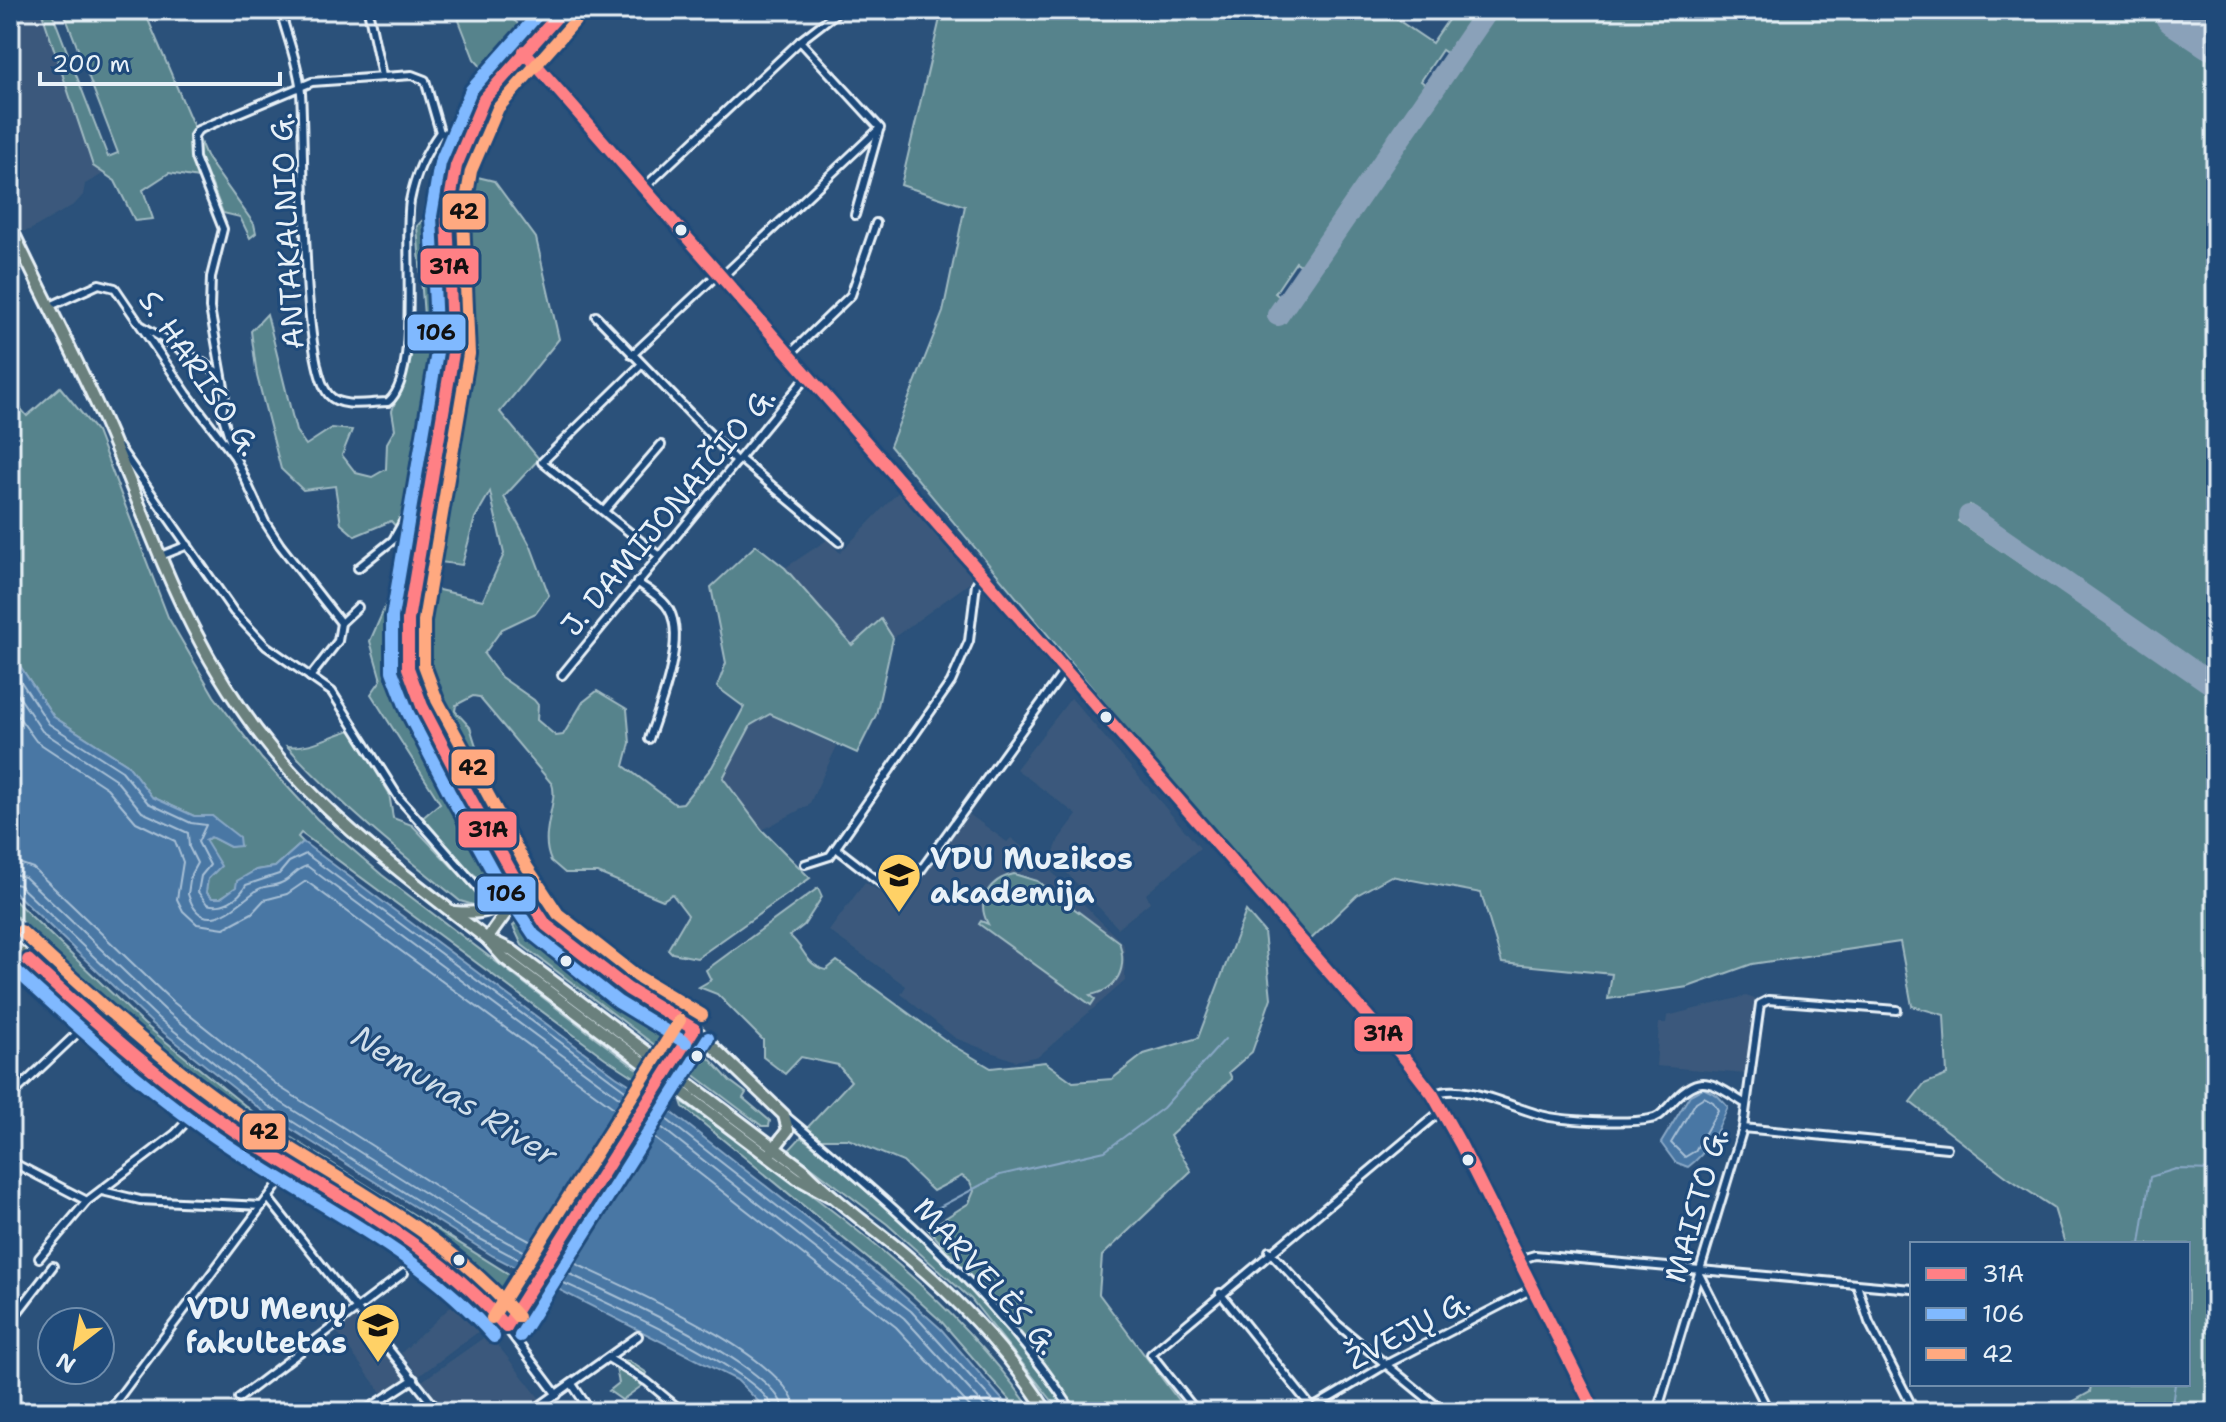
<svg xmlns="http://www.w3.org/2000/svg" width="2226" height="1422" viewBox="0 0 2226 1422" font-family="'Shantell Sans',sans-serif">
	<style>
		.built { fill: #3a597b }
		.green { fill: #57838c; stroke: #a0bac2; stroke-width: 2 }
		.water { fill: #4977a4; stroke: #89a8c6; stroke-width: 2 }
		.pier { fill: #2b517a }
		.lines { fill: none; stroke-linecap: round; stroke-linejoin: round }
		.shore { stroke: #a8c0d6; stroke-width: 2 }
		.stream { stroke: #89a8c6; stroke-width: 2 }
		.taxiway { stroke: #8aa1b9; stroke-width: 22 }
		.runway { stroke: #8aa1b9; stroke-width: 54 }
		.minor-casing { stroke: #e8f1f8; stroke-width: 12 }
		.tertiary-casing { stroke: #e8f1f8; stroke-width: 14 }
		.primary-casing { stroke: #e8f1f8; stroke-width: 16 }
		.minor { stroke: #1f4a7a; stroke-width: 6 }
		.tertiary { stroke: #1f4a7a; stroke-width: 8 }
		.primary { stroke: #6a807d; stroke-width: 10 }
		.primary-bridge-casing { stroke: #e8f1f8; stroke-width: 16; stroke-linecap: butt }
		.primary-bridge { stroke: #6a807d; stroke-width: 10 }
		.bus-1-casing { stroke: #1f4a7a; stroke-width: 18 }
		.bus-2-casing { stroke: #1f4a7a; stroke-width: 18 }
		.bus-3-casing { stroke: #1f4a7a; stroke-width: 18 }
		.bus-1 { stroke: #ff8085; stroke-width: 12 }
		.bus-2 { stroke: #80b9ff; stroke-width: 12 }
		.bus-3 { stroke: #ffa980; stroke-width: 12 }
		.bus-dot { fill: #e8f1f8; stroke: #1f4a7a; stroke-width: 3 }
		.labels { text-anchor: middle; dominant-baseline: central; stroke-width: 6; stroke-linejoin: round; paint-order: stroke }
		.street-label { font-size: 30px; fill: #e8f1f8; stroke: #1f4a7a }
		.poi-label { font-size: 30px; font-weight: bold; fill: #e8f1f8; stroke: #1f4a7a; text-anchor: start }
		.water-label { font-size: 32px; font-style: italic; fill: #d0dfeb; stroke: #1f4a7a }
		.line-badge { stroke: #1f4a7a; stroke-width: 3 }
		.pale-badge-label { font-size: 22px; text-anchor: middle; font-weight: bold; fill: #111 }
	</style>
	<rect width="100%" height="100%" fill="#2b517a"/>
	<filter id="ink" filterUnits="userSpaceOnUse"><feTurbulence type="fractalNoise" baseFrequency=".0125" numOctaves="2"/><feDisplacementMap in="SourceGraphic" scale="16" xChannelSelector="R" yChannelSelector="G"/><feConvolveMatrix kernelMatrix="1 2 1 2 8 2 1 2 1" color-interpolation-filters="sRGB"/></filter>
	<g filter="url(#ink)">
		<g class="built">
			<path d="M10,10h30l53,155 10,9 -18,10 -2,11 -8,9 -45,26 -20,4z"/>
			<path d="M905,485l77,89 -89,64 -13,-19 -28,26 -67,-77 42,-28 13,13z"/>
			<path d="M1071,698l129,150 -54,46 4,8 -32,26 -66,-71 7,-18 18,-24 -61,-46z"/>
			<path d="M769,714l68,32 -28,59 -47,25 -39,-52 28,-53z"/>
			<path d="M969,814l38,28 4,-4 31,24 82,83 1,36 -86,75 -24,5 -60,-23 -54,-44 5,-8 -77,-55 36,-49 22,15 23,-3z"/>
			<path d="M1746,996l9,3 -9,75 -90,-8 3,-43h7l1,-7z"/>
			<path d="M460,1298l25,24 -7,10 -59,44 -18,-23z"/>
			<path d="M359,1315l48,62 -25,17 -46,-63z"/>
			<path d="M489,1334l51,65 -19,13h-74l-25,-31z"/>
		</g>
		<g class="green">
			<path d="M41,10h10l57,147 10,-4 -55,-143h81l63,148 47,66 2,9 -6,5 -10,-21 -17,-4 -13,-33 -41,-7 -26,17 10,29 -18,2 -20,-40 -22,-15z"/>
			<path d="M455,10h47l21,18 -39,42 -10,-11z"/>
			<path d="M942,10h441l49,33 23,-33h23l-30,44 -6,-4 -21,31 5,4 -124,181 -6,-4 -21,31 6,5 -10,15 11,7 216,-310h652l66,45v624l-246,-174 -12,16 258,176v715h-162l36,-20 1,-8h97v-140h-123l-11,-36 -47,-31 -97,-75 14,-18 23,-9 -3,-60 -32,-9 -12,-64 -148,22 -64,23 -80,12 4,-25 -110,-11 -21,-70 -90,-17 -34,19 -51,49 -416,-498 53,-134 22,-106 -64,-21z"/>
			<path d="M469,175l25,6 42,57 23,101 -59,73 39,47 -35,38 27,50 18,48 -13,18 -34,16 -18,25 17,23 33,23 4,5 -1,15 19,16 7,-1 20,-33 14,-11 30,18 3,34 -6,23 51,38 8,-1 29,-36 32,-60 -27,-20 9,-24 -15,-76 45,-42 29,23 67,77 29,-26 12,19 -17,77 -19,38 -87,-39 -19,11 -28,53 39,52 48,48 -113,80 -25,-5 -4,-4 20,-34 -16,-21 -9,6 -65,-27h-33l-14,-12c-13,-28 8,-59 1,-77l-73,-87 -6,-1 -17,9 -1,6 15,16 6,19 -17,3 -31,-75 2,-86 53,12 21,-46 -14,-62 -15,26 -13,47 -30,-4 37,-215 -4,-132z"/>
			<path d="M434,208l6,128 -27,167 -15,26 -7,-8 -36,15 -14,-12 -6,-38 -32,4 -22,-21 -24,-93 -6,-45 16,-17 29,117 10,14 26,-17 20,2 -10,25 14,18 16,4 14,-8 1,-26 8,-14 -3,-18 32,-95 -7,-90z"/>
			<path d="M60,387l37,45 71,185 46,79 48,63 55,60 65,56 293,223 -2,4 -68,-44 -304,-225 -3,4 5,5 -28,25 -19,3 -18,11 -1,6 -17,11h-8l-6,-6 -1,-52 6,-3 19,10 10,-2 -28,-29h-18l-42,-19 -25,-33 -73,-47 -44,-66v-255l17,20z"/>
			<path d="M407,538l-18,98 3,32 12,33 58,120 33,52 -1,22 -17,11 -17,-5c-61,-49 -120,-96 -173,-155 22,3 42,-10 64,-16l38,63 4,25 19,7 69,72 7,-3 -3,-11 -24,-19 -41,-44 20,-17 -69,-109 10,-14 -11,-39 30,-68 -1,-33z"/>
			<path d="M1014,874l23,7 82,61c9,26 -1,48 -29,53l5,4 -4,6 -112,-81 2,-3 7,3c-13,-24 2,-45 26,-50z"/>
			<path d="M818,888l4,9 -18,28 -14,11c15,12 15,29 36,34l11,-9 115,84 39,23 54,-6 28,20 39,-3 32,-25 54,-16 48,-127 18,21 7,66 -19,54 -23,20 3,7 -62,57 21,35 -89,85 -3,38 88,118h-126l-90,-113 -84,-75 -98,-74 12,-13 12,9 118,99 46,49 6,-4 -55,-61 41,-26 5,-12 -4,-9 -8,-6 -29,15 -30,-29 -55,-23h-30l-11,-11 44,-47 -13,-16 -37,-8 -16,17 -22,-17v-17l-46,-46 -18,-7 12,-7 -5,-10z"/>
			<path d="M10,896l134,128 119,96 260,163 -9,14 -7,1c-80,-66 -173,-113 -258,-172 -74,-53 -140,-117 -207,-179l3,-4 -31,-28 -4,2z"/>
			<path d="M522,918c19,3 35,35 51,48l104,67 -1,7 15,9 7,-3 32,35 16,12 -3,5 27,23 -1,5h-7l-240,-181 -9,-19z"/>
			<path d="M681,1101c127,90 262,181 352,311h-13l-79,-91 -31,-28 -227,-186z"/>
			<path d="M614,1359l15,2 18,12 -4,12 -21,15 -13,-9 10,-8z"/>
		</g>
		<g class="water">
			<path d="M10,651l44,66 73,47 25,33 42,19h18l27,21 1,9 -10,1 -19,-10 -6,3 16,26 -13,13 -2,13 6,6h9l15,-11 1,-6 19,-11 19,-3 28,-25 313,234 45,28 230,180 50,45 72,83h-244l-32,-32 -244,-124 -229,-144 -111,-88 -143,-136z"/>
			<path d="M1703,1088l14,7 11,12c-10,23 -19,44 -40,60l-13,-5 -14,-19 29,-48z"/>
		</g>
		<path class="pier" d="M645,1089l15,10 -117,187 -17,-8z"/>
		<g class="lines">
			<g class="shore">
				<path d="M10,665l39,59 73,47 26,32 43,20 15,2 -8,17 12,23 -9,11 -3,16 9,12c15,5 32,-5 39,-19l33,-11 10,-12 17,-8 334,247"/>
				<path d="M10,683l32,48 73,48 27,33 46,21 1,14 8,16 -6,11 -3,20c14,47 50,10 69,-4 7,-5 16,-3 24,-7 11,-4 14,-14 26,-17l328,243"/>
				<path d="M10,705l26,36 71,47 29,34 39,19 8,21 -6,37 6,12 14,13 27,4 28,-15 12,-13 23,-6 19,-13 323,238"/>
				<path d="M10,860l23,8 140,134 108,86 197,125 68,37"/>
				<path d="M10,873l15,4 140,133 109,88 198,125 68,37"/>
				<path d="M10,883l9,2 139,133 110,88 199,126 68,36"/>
				<path d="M1704,1097l9,5 5,8 -23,41 -10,6 -14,-14 25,-41z"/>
				<path d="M652,1108l259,203 92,101"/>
				<path d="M647,1116l257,202 86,94"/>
				<path d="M640,1127l256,200 79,85"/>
				<path d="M559,1256c49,24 235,100 237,156"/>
				<path d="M553,1266c43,22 229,100 231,146"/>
				<path d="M547,1275c39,19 223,98 227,137"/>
			</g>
			<g class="stream">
				<path d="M932,1211l68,-36 105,-24 58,-43 62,-69"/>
				<path d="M2140,1244l10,-67 26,-8 40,1"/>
				<path d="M2188,1361v1"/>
				<path d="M2172,1405l3,-21"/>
			</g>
			<g class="taxiway">
				<path d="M1278,315l210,-305"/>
				<path d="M1969,516l247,171"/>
			</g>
			<path class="runway" d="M2180,10l36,24"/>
			<g class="minor-casing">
				<g id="minor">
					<path d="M280,10c7,27 19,56 21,83 4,54 -1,270 28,302 12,14 42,7 59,7 33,-26 15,-158 22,-201 5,-26 15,-48 30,-69"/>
					<path d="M368,10l14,66"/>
					<path d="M645,187l155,-146 40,-31"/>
					<path d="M855,215l24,-85"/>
					<path d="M723,276l157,-148 -80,-87"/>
					<path d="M48,307l51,-23 16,4 72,106 48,63 30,65 15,23 61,78"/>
					<path d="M596,316l141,146"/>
					<path d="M142,326l79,48"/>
					<path d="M790,354l61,-59 25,-72"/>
					<path d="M632,355l88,-83"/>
					<path d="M641,365l-99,97 117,94"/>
					<path d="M119,447l115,165 32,34 66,46 67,106 81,92"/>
					<path d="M235,457l-13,-43 3,-21 -15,-85 1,-31 12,-48 -28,-71 -1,-22 4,-6 114,-48 100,-7 13,5 15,52 22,12"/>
					<path d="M740,459l99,83"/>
					<path d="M605,510l56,-65"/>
					<path d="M158,557l30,-12"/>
					<path d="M358,568l35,-28 19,-34 14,1"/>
					<path d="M637,582c9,7 22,14 29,23 24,29 -7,103 -17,134"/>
					<path d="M562,675l246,-300"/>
					<path d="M310,677l28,-36 3,-18 17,-16"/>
					<path d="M836,848l50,39 25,-3 154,-214"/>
					<path d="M805,864l25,-8 121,-174 18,-41 7,-57 6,-10"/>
					<path d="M1433,1095c28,-15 81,14 112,21 21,5 84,8 105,3 9,-1 13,-7 19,-13 31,-37 42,-23 77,-2"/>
					<path d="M10,1097l81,-77"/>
					<path d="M787,1117c106,89 210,177 286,295"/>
					<path d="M1743,1128l204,20"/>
					<path d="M10,1161l77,40"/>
					<path d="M102,1191l38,9 122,6"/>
					<path d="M268,1198l171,214"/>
					<path d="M1269,1251l69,74 106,87"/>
					<path d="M39,1258l48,-57 88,-67 25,-27"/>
					<path d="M1518,1260l17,-5 377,34"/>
					<path d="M1700,1276l69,136"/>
					<path d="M1857,1285l12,37 46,90"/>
					<path d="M1220,1293l92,115"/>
					<path d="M10,1322l43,-56"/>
					<path d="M506,1327l51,68"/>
					<path d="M608,1358l39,24 36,30"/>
					<path d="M572,1384l19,28"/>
					<path d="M239,1398l165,-125"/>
					<path d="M108,1412l183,-245"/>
					<path d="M363,1412l51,-33"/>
					<path d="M531,1412l107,-76"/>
					<path d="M1197,1412l-46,-58 291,-244"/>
					<path d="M1306,1412l79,-47 147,-76"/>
					<path d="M1657,1412l86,-284 17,-124 8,-4 129,10"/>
				</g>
			</g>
			<g class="tertiary-casing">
				<g id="tertiary">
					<path d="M524,51l882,1009 27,35 28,50 134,267"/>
					<path d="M2104,1412l18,-3 23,3"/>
				</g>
			</g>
			<g class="primary-casing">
				<g id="primary">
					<path d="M563,10l-79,89 -28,67 -9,51 6,136 -45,267v48l14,38 42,81 49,88 33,50 82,64 58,32 98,94 4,15 -20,26"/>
					<path d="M10,226c33,70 70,138 100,208 50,118 79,215 163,317 61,73 139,130 214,188l17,19 293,220 33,18"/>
					<path d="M508,859l25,27 35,54"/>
					<path d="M454,912c27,2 46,2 54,-28"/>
					<path d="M505,914l4,-19"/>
					<path d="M487,939l18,-25 22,-18"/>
					<path d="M490,940l21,10 293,220c32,33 69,57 104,87 52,44 102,97 139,155"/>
					<path d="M10,943c73,68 145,134 228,190 85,58 207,111 268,194l148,-235"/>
					<path d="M10,977l18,-17"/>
				</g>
			</g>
			<use href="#minor" class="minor"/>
			<use href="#tertiary" class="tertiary"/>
			<use href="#primary" class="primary"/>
			<g class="primary-bridge-casing">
				<path id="primary-bridge" d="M654,1092l31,-49"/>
			</g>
			<use href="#primary-bridge" class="primary-bridge"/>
			<g class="bus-1-casing">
				<g id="bus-1">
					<path d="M563,10l-79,89 -28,67 -9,51 6,136 -45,267v48l14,38 42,81 49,88 33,50 82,64 66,40"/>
					<path d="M524,51l882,1009 27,35 28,50 134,267"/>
					<path d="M28,960c70,65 142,129 222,181 90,59 186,103 256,186"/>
					<path d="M506,1327l188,-298"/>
				</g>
			</g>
			<g class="bus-2-casing">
				<g id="bus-2">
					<path d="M542,10l-71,80 -31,73 -9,53 6,136 -45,265v54l16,42 42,81 49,89 35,52 84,67 68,41"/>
					<path d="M10,965c70,64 140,129 220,182 91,61 191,105 264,190"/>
					<path d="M520,1336l188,-298"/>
				</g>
			</g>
			<g class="bus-3-casing">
				<g id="bus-3">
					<path d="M575,21l-77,87 -27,63 -8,47 6,136 -45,267v44l13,35 90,167 31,47 79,62 65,39"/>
					<path d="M21,931c71,66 143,132 223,187 95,65 198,110 274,199"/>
					<path d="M492,1318l188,-298"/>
				</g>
			</g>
			<use href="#bus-1" class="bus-1"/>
			<use href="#bus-2" class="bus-2"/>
			<use href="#bus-3" class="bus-3"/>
		</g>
	</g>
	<defs>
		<g id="university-pin" transform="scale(2.3)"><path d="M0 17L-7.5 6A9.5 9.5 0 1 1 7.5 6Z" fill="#ffd166" stroke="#1f4a7a"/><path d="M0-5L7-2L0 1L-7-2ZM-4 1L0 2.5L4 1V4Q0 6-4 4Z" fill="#111"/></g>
	</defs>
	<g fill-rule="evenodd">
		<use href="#university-pin" x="899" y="875"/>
		<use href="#university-pin" x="378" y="1325"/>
	</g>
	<g class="bus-dot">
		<circle cx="681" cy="230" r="7"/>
		<circle cx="1106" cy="717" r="7"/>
		<circle cx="566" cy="961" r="7"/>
		<circle cx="697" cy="1056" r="7"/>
		<circle cx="1468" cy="1160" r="7"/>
		<circle cx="459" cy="1260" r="7"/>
	</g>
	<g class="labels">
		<g class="street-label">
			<text transform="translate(287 231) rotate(-93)">ANTAKALNIO G.</text>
			<text transform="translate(200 373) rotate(56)">S. HARISO G.</text>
			<text transform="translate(668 511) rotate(-50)">J. DAMIJONAIČIO G.</text>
			<text transform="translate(1696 1205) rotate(-74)">MAISTO G.</text>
			<text transform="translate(986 1276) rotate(48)">MARVELĖS G.</text>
			<text transform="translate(1408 1330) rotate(-28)">ŽVEJŲ G.</text>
		</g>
		<g class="poi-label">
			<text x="930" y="858">VDU Muzikos<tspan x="930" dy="34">akademija</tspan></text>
			<text x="347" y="1308" text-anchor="end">VDU Menų<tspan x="347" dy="34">fakultetas</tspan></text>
		</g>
		<g class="water-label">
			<text transform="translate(455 1095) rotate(32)">Nemunas River</text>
		</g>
	</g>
	<g class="line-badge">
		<rect x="441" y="192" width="46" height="39" rx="8" fill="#ffa980"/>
		<rect x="419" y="247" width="61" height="39" rx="8" fill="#ff8085"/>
		<rect x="406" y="313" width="61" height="39" rx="8" fill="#80b9ff"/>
		<rect x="450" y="748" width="46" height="39" rx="8" fill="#ffa980"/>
		<rect x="457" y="810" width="61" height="39" rx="8" fill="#ff8085"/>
		<rect x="476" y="875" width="61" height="38" rx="8" fill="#80b9ff"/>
		<rect x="1353" y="1015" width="61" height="38" rx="8" fill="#ff8085"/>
		<rect x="241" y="1112" width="46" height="39" rx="8" fill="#ffa980"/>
	</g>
	<g class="pale-badge-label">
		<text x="464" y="219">42</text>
		<text x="449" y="274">31A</text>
		<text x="436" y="340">106</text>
		<text x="473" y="775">42</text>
		<text x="488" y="837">31A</text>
		<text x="506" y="901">106</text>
		<text x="1383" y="1041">31A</text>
		<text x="264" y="1139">42</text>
	</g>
	<rect width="2226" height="1422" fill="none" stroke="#1f4a7a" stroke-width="40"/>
	<rect x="20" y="20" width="2186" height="1382" fill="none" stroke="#e8f1f8" stroke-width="3" filter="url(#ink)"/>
	<rect x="1910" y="1242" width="280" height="144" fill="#1f4a7a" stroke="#6f8dac" stroke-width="2"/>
	<rect x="1926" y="1268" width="40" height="12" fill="#ff8085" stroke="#6f8dac" stroke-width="2"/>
	<text x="1982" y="1282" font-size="24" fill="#e8f1f8">31A</text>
	<rect x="1926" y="1308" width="40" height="12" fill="#80b9ff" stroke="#6f8dac" stroke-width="2"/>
	<text x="1982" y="1322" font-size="24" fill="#e8f1f8">106</text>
	<rect x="1926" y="1348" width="40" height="12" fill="#ffa980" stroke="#6f8dac" stroke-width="2"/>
	<text x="1982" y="1362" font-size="24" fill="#e8f1f8">42</text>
	<g transform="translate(76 1346) rotate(211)"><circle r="38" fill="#1f4a7a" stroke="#6f8dac" stroke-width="2"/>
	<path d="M0-6L14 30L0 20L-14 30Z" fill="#ffd166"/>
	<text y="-12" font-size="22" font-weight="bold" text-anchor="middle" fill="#e8f1f8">N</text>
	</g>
	<path d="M40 72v12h240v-12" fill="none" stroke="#e8f1f8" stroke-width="4"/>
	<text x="52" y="72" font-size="24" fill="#e8f1f8" stroke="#1f4a7a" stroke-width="6" paint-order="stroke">200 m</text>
</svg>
